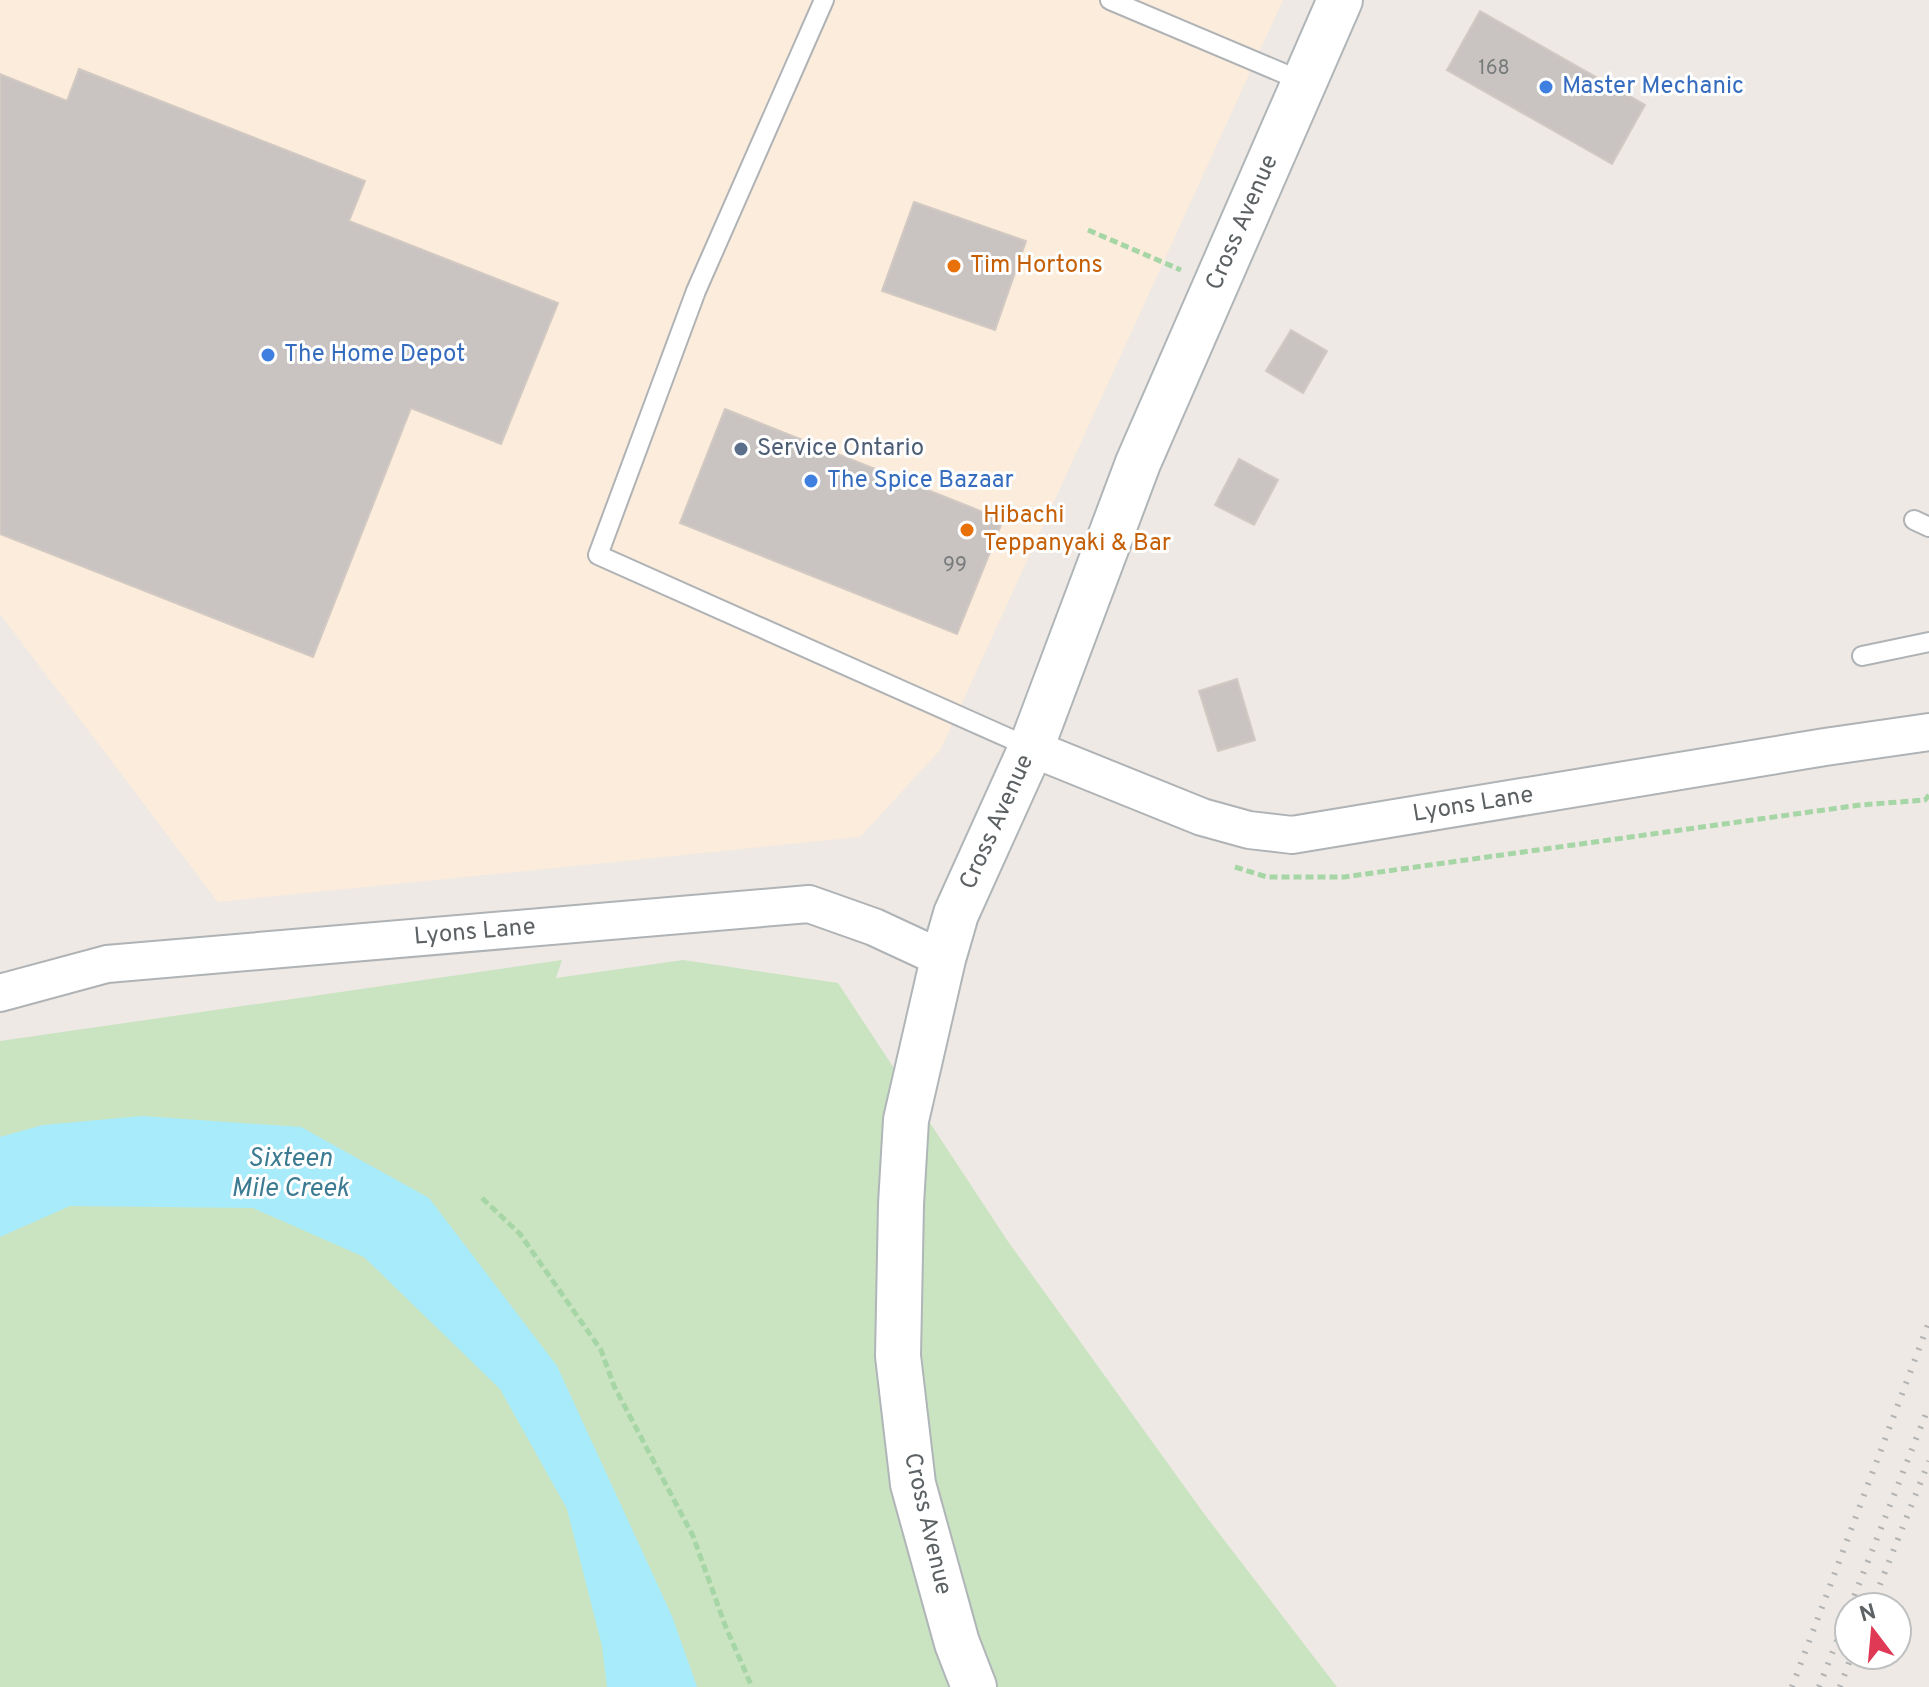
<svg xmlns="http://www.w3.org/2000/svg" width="1929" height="1687" viewBox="0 0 1929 1687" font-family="Overpass,sans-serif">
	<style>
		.commercial { fill: #fcecdb }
		.green { fill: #cae4c2 }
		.water { fill: #a8ebfa }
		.building { fill: #c9c4c1; stroke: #d2c9c3; stroke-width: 2 }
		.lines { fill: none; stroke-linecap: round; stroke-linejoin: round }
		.lane-casing { stroke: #afb3b6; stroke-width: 22 }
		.street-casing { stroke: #afb3b6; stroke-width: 40 }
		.secondary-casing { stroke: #b0b5b8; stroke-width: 48 }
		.path { stroke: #a6d5a6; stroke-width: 5; stroke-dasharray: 8 4; stroke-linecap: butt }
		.lane { stroke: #fff; stroke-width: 18 }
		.street { stroke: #fff; stroke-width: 36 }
		.secondary { stroke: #fff; stroke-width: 44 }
		.rail { stroke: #b2b3b4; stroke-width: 6; stroke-dasharray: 2 10; stroke-linecap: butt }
		.shop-dot { fill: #3f7fe0; stroke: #fff; stroke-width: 3 }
		.food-dot { fill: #e8710a; stroke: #fff; stroke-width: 3 }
		.service-dot { fill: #5c6f8a; stroke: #fff; stroke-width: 3 }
		.labels { text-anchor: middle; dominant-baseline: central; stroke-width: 6; stroke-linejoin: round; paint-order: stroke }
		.number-label { font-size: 20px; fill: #777a7b }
		.shop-label { font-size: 24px; fill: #366cbe; stroke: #fff; text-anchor: start }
		.street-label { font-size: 24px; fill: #5c6164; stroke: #fff }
		.food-label { font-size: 24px; fill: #c56008; stroke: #fff; text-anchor: start }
		.service-label { font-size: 24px; fill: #4e5e75; stroke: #fff; text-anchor: start }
		.water-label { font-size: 26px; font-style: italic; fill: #3c7b91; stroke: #fff }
	</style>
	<rect width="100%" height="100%" fill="#eee9e4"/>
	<path class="commercial" d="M0,0h1283l-342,749 -81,88 -642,65 -218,-288z"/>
	<path class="green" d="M562,960l-6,18 127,-18 155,23 169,257 198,275 132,172h-1337v-646z"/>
	<path class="water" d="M142,1116l159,11 128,71 128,168 115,250 25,71h-90l-5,-41 -35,-137 -67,-120 -136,-132 -111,-49 -183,-2 -70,31v-100l43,-12z"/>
	<g class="building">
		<path d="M1480,11l165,94 -33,59 -165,-94z"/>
		<path d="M79,69l286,112 -16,40 209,82 -57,141 -90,-36 -98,249 -313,-123v-460l67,27z"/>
		<path d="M914,202l112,39 -31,89 -113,-39z"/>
		<path d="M1291,330l36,21 -24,42 -37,-22z"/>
		<path d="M725,409l278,111 -46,114 -277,-111z"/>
		<path d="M1239,459l39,21 -24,45 -39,-20z"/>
		<path d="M1237,679l18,61 -37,11 -19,-60z"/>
	</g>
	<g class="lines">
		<g class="lane-casing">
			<g id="lane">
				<path d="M824,0l-128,291 -98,264 433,193"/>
				<path d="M1110,0l194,82"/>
				<path d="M1914,520l15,7"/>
				<path d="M1862,656l67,-14"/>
			</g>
		</g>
		<g class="street-casing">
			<g id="street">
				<path id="s1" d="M1031,748l171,69 47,13 43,5 533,-88 104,-15"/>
				<path id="s2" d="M0,993l107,-29 702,-60 65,23 69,32"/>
			</g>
		</g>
		<g class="secondary-casing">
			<g id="secondary">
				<path id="s3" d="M974,1687l-17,-44 -44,-159 -15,-128 3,-152 5,-84 37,-161 13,-45 75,-166 107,-285 202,-463"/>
			</g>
		</g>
		<g class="path">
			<path d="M1088,230l93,40"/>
			<path d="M1235,867l32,10h77l516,-72 65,-5 4,-5"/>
			<path d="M482,1198l38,36 81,116 13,36 79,150 32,89 27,62"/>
		</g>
		<use href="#lane" class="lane"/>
		<use href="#street" class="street"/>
		<use href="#secondary" class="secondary"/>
		<g class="rail">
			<path d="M1850,1607l79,-201"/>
			<path d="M1871,1607l58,-146"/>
			<path d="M1792,1687l137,-365"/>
			<path d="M1819,1687l30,-77"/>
			<path d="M1840,1687l12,-32"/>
		</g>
	</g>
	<g class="shop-dot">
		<circle cx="1546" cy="87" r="8"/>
		<circle cx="268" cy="355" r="8"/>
		<circle cx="811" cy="481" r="8"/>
	</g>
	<g class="food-dot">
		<circle cx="954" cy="266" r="8"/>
		<circle cx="967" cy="530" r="8"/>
	</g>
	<circle class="service-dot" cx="741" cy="449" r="8"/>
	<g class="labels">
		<g class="number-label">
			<text x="1494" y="69">168</text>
			<text x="955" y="566">99</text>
		</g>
		<g class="shop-label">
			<text x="1562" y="87">Master Mechanic</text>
			<text x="284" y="355">The Home Depot</text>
			<text x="827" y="481">The Spice Bazaar</text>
		</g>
		<g class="street-label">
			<text stroke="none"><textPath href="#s3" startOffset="1538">Cross Avenue</textPath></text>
			<text stroke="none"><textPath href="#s1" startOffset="460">Lyons Lane</textPath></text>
			<text stroke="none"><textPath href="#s3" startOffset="890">Cross Avenue</textPath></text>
			<text stroke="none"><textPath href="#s2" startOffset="480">Lyons Lane</textPath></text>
			<text transform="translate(927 1524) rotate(77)">Cross Avenue</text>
		</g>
		<g class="food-label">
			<text x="970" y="266">Tim Hortons</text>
			<text x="983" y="516">Hibachi<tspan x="983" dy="28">Teppanyaki &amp; Bar</tspan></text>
		</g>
		<g class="service-label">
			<text x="757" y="449">Service Ontario</text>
		</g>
		<g class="water-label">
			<text x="290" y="1159">Sixteen<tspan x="290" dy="30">Mile Creek</tspan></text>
		</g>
	</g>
	<g transform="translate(1873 1631) rotate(344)"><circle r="38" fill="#ffffff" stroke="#bec0c1" stroke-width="2"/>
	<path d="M0-6L14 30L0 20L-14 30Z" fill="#df3955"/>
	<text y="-12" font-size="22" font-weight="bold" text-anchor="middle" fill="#5c6164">N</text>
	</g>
</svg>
